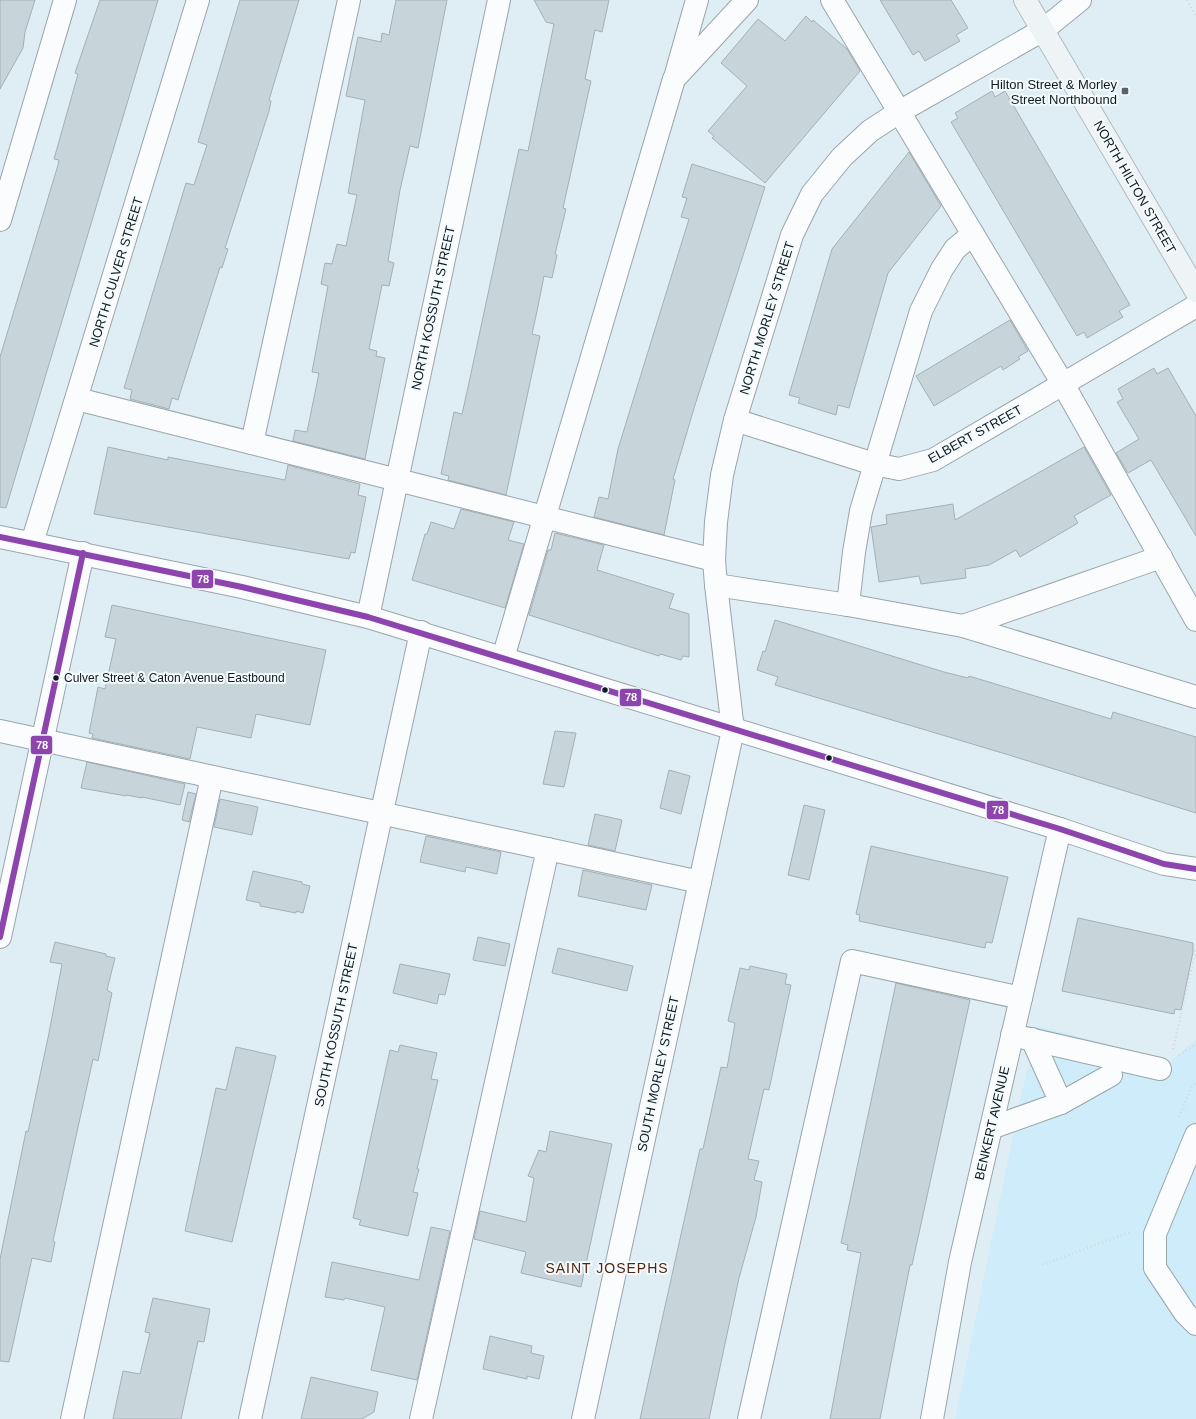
<svg xmlns="http://www.w3.org/2000/svg" width="1196" height="1419" viewBox="0 0 1196 1419" font-family="Helvetica,sans-serif">
	<style>
		.built { fill: #ceecf9 }
		.building { fill: #c7d4da; stroke: #a4b0b6 }
		.lines { fill: none; stroke-linecap: round; stroke-linejoin: round }
		.minor-casing { stroke: #99a5ab; stroke-width: 24 }
		.major-casing { stroke: #aebbc2; stroke-width: 24 }
		.path { stroke: #d3d8da; stroke-width: 2.5; stroke-dasharray: 1 3; stroke-linecap: butt }
		.minor { stroke: #fafcfe; stroke-width: 22 }
		.major { stroke: #eef4f6; stroke-width: 22 }
		.bus-1-casing { stroke: #f4fbfe; stroke-width: 9 }
		.bus-1 { stroke: #8e44ad; stroke-width: 6 }
		.poi-dot { fill: #57646a; stroke: #f4fbfe; stroke-width: 1.5 }
		.bus-dot { fill: #0e1a1f; stroke: #f4fbfe; stroke-width: 1.5 }
		.labels { text-anchor: middle; dominant-baseline: central; stroke-width: 4; stroke-linejoin: round; paint-order: stroke }
		.bus-label { font-size: 12px; fill: #0e1a1f; stroke: #f4fbfe; text-anchor: start }
		.poi-label { font-size: 13px; fill: #0e1a1f; stroke: #f4fbfe; text-anchor: end }
		.street-label { font-size: 13px; fill: #0e1a1f; stroke: #f4fbfe }
		.neighbourhood-label { font-size: 14px; letter-spacing: 1px; fill: #56260c; stroke: #f4fbfe }
		.line-badge { stroke: #f4fbfe; stroke-width: 1.5 }
		.badge-label { font-size: 11px; text-anchor: middle; font-weight: bold; fill: #fff }
	</style>
	<rect width="100%" height="100%" fill="#dfeef5"/>
	<path class="built" d="M1038,1026l132,35 26,-21v379h-241l66,-323z"/>
	<g class="building">
		<path d="M0,0h35l-10,32 -2,16 -23,41z"/>
		<path d="M100,0h58l-152,508 -6,-1v-150l58,-192 1,-5 -5,-1 24,-85 -3,-1z"/>
		<path d="M240,0h59l-30,100 2,1 -2,10 -44,137 3,1 -6,19 -2,-1 -39,123 -3,10 -6,-2 -3,11 -39,-10 2,-9 -8,-2 62,-205 8,2 13,-40 -9,-3z"/>
		<path d="M396,0h51l-29,148 -8,-2 -10,44 -12,71 6,2 -5,23 -7,-1 -13,64 8,2 -1,5 9,2 -20,101 -72,-18 2,-11 12,2 12,-59 -7,-1 16,-86 -7,-2 4,-21 7,1 5,-20 9,2 11,-51 -9,-2 17,-93 -19,-4 12,-59 23,5 1,-9 7,2z"/>
		<path d="M534,0h75l-7,32 -7,-2 -10,49 6,2 -28,127 3,1 -11,45 2,1 -5,23 -8,-2 -7,35 -5,23 8,2 -34,159 -58,-15 1,-4 -8,-2 13,-62 8,2 5,-22 52,-243 9,2 26,-127 -8,-2z"/>
		<path d="M880,0h71l17,28 -12,7 4,6 -35,20 -6,-10 -6,4z"/>
		<path d="M806,16l6,6 1,-2 34,29 13,22 -95,112 -53,-45 2,-2 -6,-5 39,-45 -26,-23 37,-44 27,22z"/>
		<path d="M992,91l3,6 10,-6 125,214 -11,6 4,6 -36,21 -3,-6 -7,4 -126,-214 7,-4 -3,-5z"/>
		<path d="M909,152l32,54 -53,67 -39,135 -11,-3 -2,10 -38,-12 2,-5 -11,-3 43,-146z"/>
		<path d="M692,164l73,23 -70,218 -22,74 2,1 -11,55 -70,-18 5,-20 9,2 10,-50 71,-230 -8,-2 6,-19 -5,-1z"/>
		<path d="M1010,320l18,31 -10,6 2,2 -17,11 -2,-4 -67,40 -18,-30z"/>
		<path d="M1154,368l3,6 11,-6 28,48v120l-45,-76 -23,13 -12,-20 23,-14 -22,-37 6,-3 -5,-10z"/>
		<path d="M108,447l60,13v-3l117,23 3,-15 72,19 -2,11 8,2 -11,56 -4,-1 -2,7 -255,-45z"/>
		<path d="M1084,447l27,48 -37,21 4,7 -58,34 -4,-7 -27,15 -24,4 1,9 -45,6 -2,-8 -40,6 -8,-55 16,-3 -1,-9 67,-11 2,16z"/>
		<path d="M461,509l53,13 -6,18 16,4 -19,64 -93,-28 13,-46h2l4,-12 23,7z"/>
		<path d="M555,533l49,12 -7,25 77,24 -5,14 20,6v43l-6,-1 -2,4 -21,-6 -1,2 -130,-41 19,-65h3z"/>
		<path d="M112,605l214,45 -16,75 -54,-11 -5,24 -54,-11 -7,32 -98,-21 1,-4 -4,-1 9,-46 7,2 11,-50 -11,-2z"/>
		<path d="M775,620l169,52 24,6 1,-2 142,43 2,-7 83,25v76l-187,-58 -234,-70 3,-8 -21,-7 6,-19 2,1z"/>
		<path d="M555,731l21,2 -12,54 -21,-3z"/>
		<path d="M87,762l98,22 -5,21 -38,-8v1l-16,-3v1l-45,-8z"/>
		<path d="M669,770l21,6 -9,38 -21,-6z"/>
		<path d="M188,792l8,2 -7,28 -7,-2z"/>
		<path d="M220,799l38,8 -6,28 -38,-8z"/>
		<path d="M804,805l21,5 -16,70 -21,-5z"/>
		<path d="M595,814l27,6 -7,31 -27,-6z"/>
		<path d="M426,836l75,16 -4,22 -31,-7 -1,5 -45,-10z"/>
		<path d="M871,846l137,31 -16,66 -6,-1 -1,6 -126,-27 1,-6 -4,-1z"/>
		<path d="M583,870l69,15 -6,25 -68,-14z"/>
		<path d="M253,871l49,11v2l8,2 -7,27 -7,-2v2l-36,-7v-3l-14,-3z"/>
		<path d="M1078,918l115,25v9l-12,58 -6,-1 -1,5 -112,-23z"/>
		<path d="M478,937l32,7 -5,22 -32,-6z"/>
		<path d="M55,942l51,12v2l9,2 -8,32 5,3 -14,68 -5,-2 -40,182 2,1 -4,20 -19,-4 -23,104 -9,-1v-102l26,-128 2,1 21,-99 13,-69 -12,-2z"/>
		<path d="M558,948l75,18 -6,25 -75,-18z"/>
		<path d="M400,964l50,10 -5,21 -6,-1 -2,10 -44,-11z"/>
		<path d="M750,966l37,8 -2,10 6,1 -22,105 -5,-1 -16,70 11,2 -5,19 8,2 -6,35 -17,61 -30,141h-69l60,-270h3l18,-82 6,1 8,-45 -7,-2 12,-53 9,2z"/>
		<path d="M896,983l74,17 -58,265h-2l-30,154h-50l31,-166 -14,-3 1,-5 -7,-2z"/>
		<path d="M400,1045l37,8 -6,26 7,1 -21,89h2l-6,23 5,1 -10,43 -49,-11 2,-5 -8,-2 37,-168 8,2z"/>
		<path d="M236,1047l40,9 -44,186 -47,-11 31,-143 10,2z"/>
		<path d="M550,1131l62,13 -31,143 -60,-14 5,-21 -52,-13 6,-28 46,11 8,-44 -6,-2 11,-26 7,2z"/>
		<path d="M431,1227l19,4 -33,149 -46,-10 14,-63 -40,-9 -1,2 -19,-3 7,-35 87,18z"/>
		<path d="M153,1298l57,11 -6,33 -6,-1 -17,78h-68l10,-48 17,3 10,-41 -5,-1z"/>
		<path d="M490,1336l42,10 -1,7 13,3 -5,23 -12,-3v3l-44,-10z"/>
		<path d="M311,1377l67,15 -4,20 -12,7h-61z"/>
	</g>
	<g class="lines">
		<g class="minor-casing">
			<g id="minor">
				<path d="M832,0l231,384 133,236"/>
				<path d="M676,74l21,-74"/>
				<path d="M0,220l65,-220"/>
				<path d="M77,399l637,161"/>
				<path d="M735,420l139,44 25,5 34,-9 263,-154"/>
				<path d="M252,443l97,-443"/>
				<path d="M0,537l242,50 126,30 692,212 104,35 32,5"/>
				<path d="M32,543l166,-543"/>
				<path d="M716,585l132,20 115,21 233,71"/>
				<path d="M848,605l6,-53 7,-41 60,-200 21,-42 13,-20 18,-15"/>
				<path d="M368,617l131,-617"/>
				<path d="M963,626l198,-69"/>
				<path d="M503,658l171,-579 73,-79"/>
				<path d="M0,731l700,151"/>
				<path d="M0,937l83,-384"/>
				<path d="M1012,1035l148,34"/>
				<path d="M1032,1039l29,64"/>
				<path d="M991,1128l70,-25 50,-28"/>
				<path d="M1196,1135l-41,99v34l30,45 11,11"/>
				<path d="M72,1419l140,-642"/>
				<path d="M250,1419l171,-787"/>
				<path d="M421,1419l127,-570"/>
				<path d="M583,1419l150,-689 -17,-145 -2,-25 2,-38 6,-47 13,-55 57,-185 20,-41 30,-37 28,-26 29,-19 144,-82 37,-30"/>
				<path d="M749,1419l103,-458 169,37"/>
				<path d="M932,1419l28,-157 100,-433"/>
			</g>
		</g>
		<g class="major-casing">
			<path id="major" d="M1025,0l171,291"/>
		</g>
		<g class="path">
			<path d="M1187,0l9,16"/>
			<path d="M1173,1049l23,-100"/>
			<path d="M1179,1055l17,-11"/>
			<path d="M1179,1117l12,-29 5,-6"/>
			<path d="M1042,1265l88,-33"/>
		</g>
		<use href="#minor" class="minor"/>
		<use href="#major" class="major"/>
		<g class="bus-1-casing">
			<g id="bus-1">
				<path d="M0,537l242,50 126,30 692,212 104,35 32,5"/>
				<path d="M0,937l83,-384"/>
			</g>
		</g>
		<use href="#bus-1" class="bus-1"/>
	</g>
	<rect class="poi-dot" x="1121" y="87" width="8" height="8" rx="2"/>
	<g class="bus-dot">
		<circle cx="56" cy="678" r="3.5"/>
		<circle cx="605" cy="690" r="3.5"/>
		<circle cx="829" cy="758" r="3.5"/>
	</g>
	<g class="labels">
		<g class="bus-label">
			<text x="64" y="678">Culver Street &amp; Caton Avenue Eastbound</text>
		</g>
		<g class="poi-label">
			<text x="1117" y="84">Hilton Street &amp; Morley<tspan x="1117" dy="15">Street Northbound</tspan></text>
		</g>
		<g class="street-label">
			<text transform="translate(1135 187) rotate(60)">NORTH HILTON STREET</text>
			<text transform="translate(116 272) rotate(-73)">NORTH CULVER STREET</text>
			<text transform="translate(433 308) rotate(-78)">NORTH KOSSUTH STREET</text>
			<text transform="translate(767 318) rotate(-73)">NORTH MORLEY STREET</text>
			<text transform="translate(975 434) rotate(-29)">ELBERT STREET</text>
			<text transform="translate(336 1025) rotate(-78)">SOUTH KOSSUTH STREET</text>
			<text transform="translate(658 1074) rotate(-78)">SOUTH MORLEY STREET</text>
			<text transform="translate(992 1123) rotate(-77)">BENKERT AVENUE</text>
		</g>
		<g class="neighbourhood-label">
			<text x="607" y="1268">SAINT JOSEPHS</text>
		</g>
	</g>
	<g class="line-badge">
		<rect x="191" y="569" width="23" height="20" rx="4" fill="#8e44ad"/>
		<rect x="619" y="688" width="23" height="19" rx="4" fill="#8e44ad"/>
		<rect x="30" y="735" width="23" height="20" rx="4" fill="#8e44ad"/>
		<rect x="986" y="800" width="23" height="20" rx="4" fill="#8e44ad"/>
	</g>
	<g class="badge-label">
		<text x="203" y="583">78</text>
		<text x="631" y="701">78</text>
		<text x="42" y="749">78</text>
		<text x="998" y="814">78</text>
	</g>
</svg>
